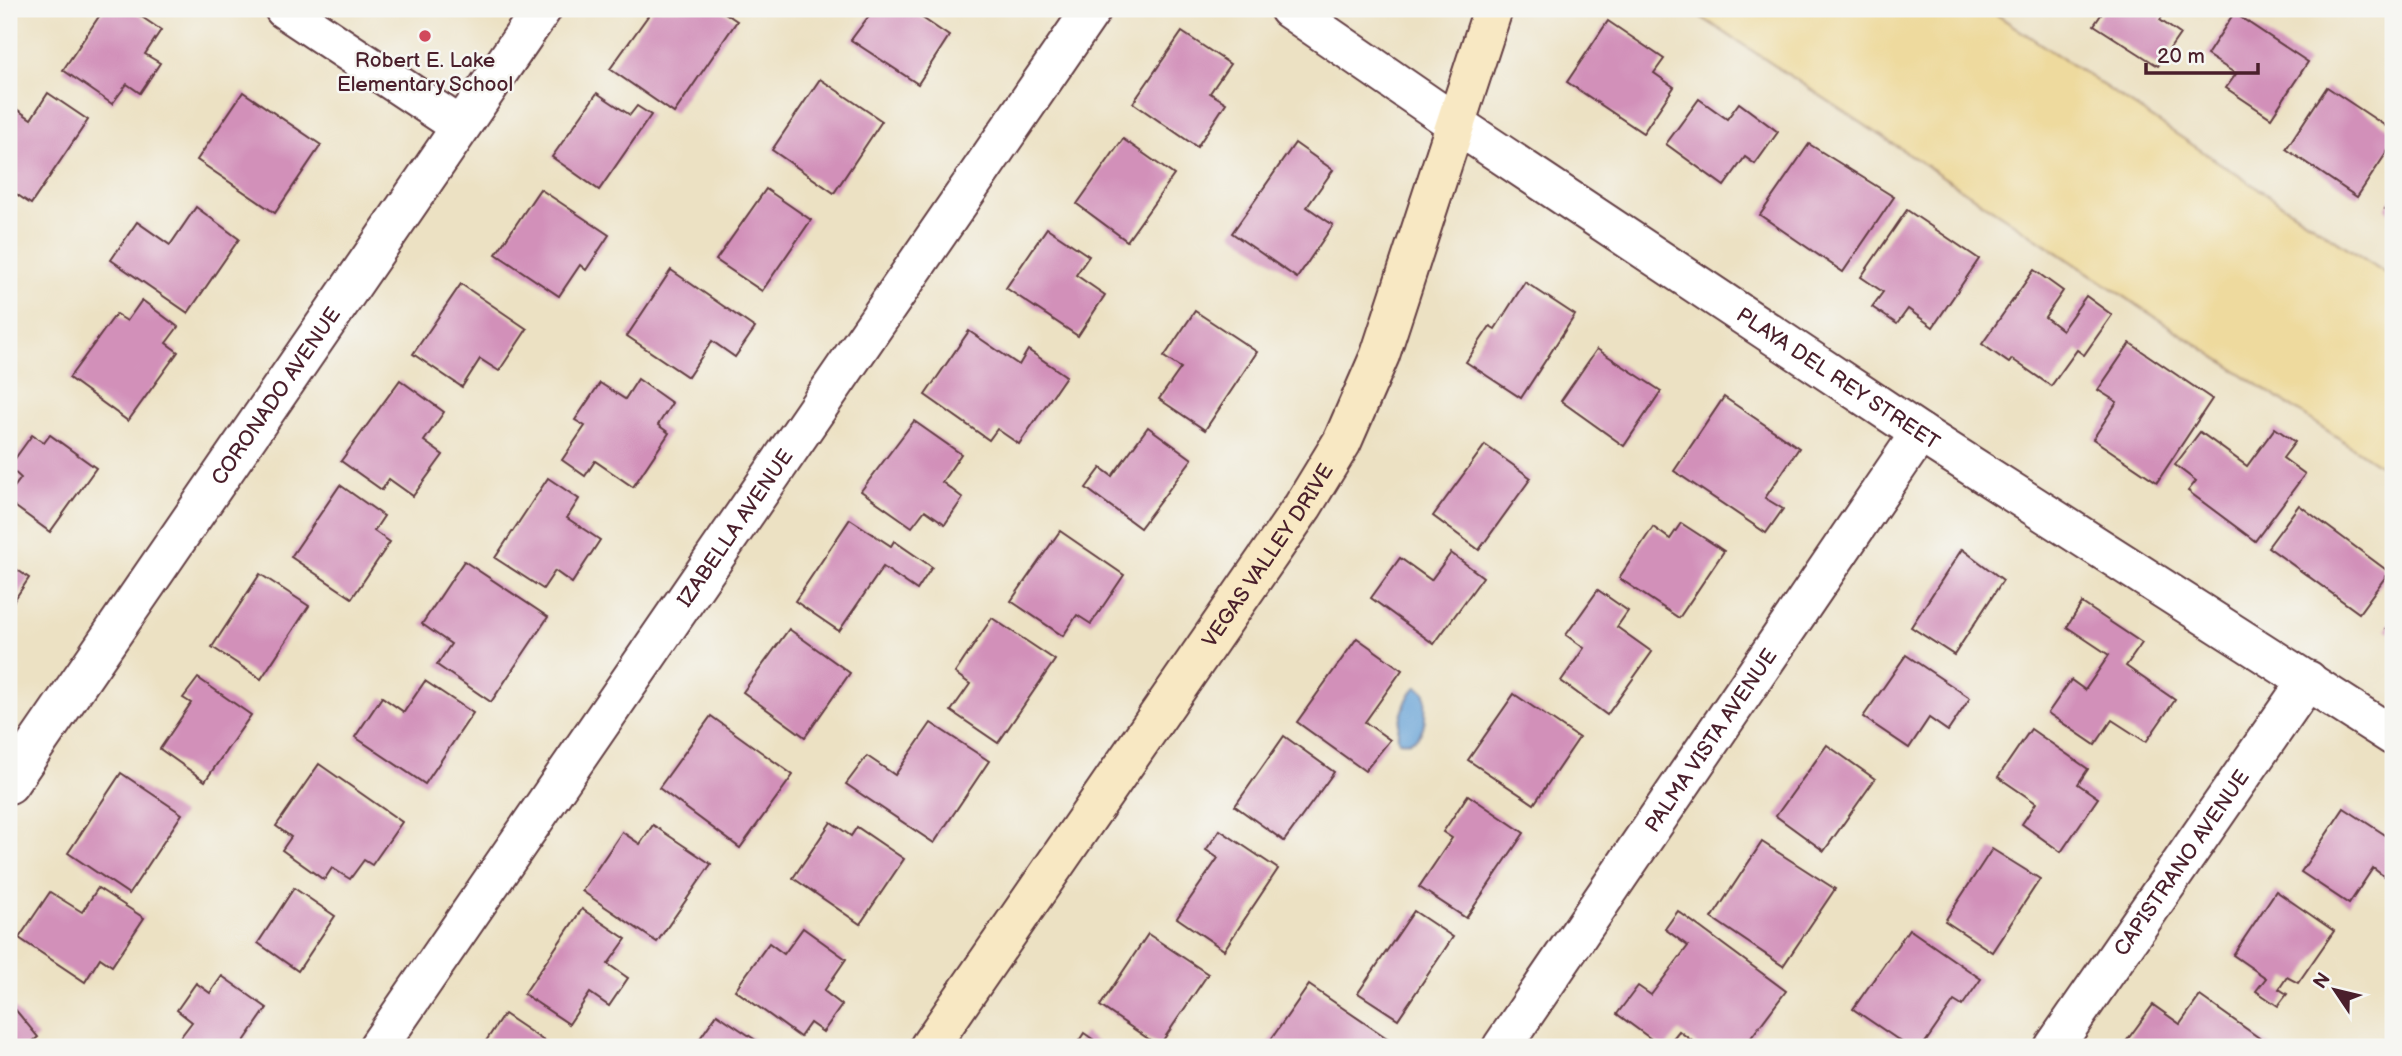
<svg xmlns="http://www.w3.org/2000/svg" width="2402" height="1056" viewBox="0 0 2402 1056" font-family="'Balsamiq Sans',sans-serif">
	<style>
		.sand { fill: #eeda9e; stroke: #9c7c64; stroke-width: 2 }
		.water { fill: #64a0d5; stroke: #576080; stroke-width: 2 }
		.building { fill: #d290b9 }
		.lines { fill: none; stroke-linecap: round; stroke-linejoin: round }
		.street-casing { stroke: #623c42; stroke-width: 42 }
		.secondary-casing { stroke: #623c42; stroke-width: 42 }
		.street { stroke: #fff; stroke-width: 38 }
		.secondary { stroke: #f8e8c3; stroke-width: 38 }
		.poi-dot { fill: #d1495b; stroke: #f6f6f2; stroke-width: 2.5 }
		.labels { text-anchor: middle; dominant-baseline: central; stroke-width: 5; stroke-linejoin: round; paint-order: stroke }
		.poi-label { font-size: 21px; fill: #4a1f2b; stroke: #f6f6f2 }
		.street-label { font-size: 21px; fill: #4a1f2b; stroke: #f6f6f2 }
	</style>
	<rect width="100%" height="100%" fill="#f6f6f2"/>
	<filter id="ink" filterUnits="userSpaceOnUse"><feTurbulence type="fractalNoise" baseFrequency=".0143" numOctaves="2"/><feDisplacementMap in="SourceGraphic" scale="14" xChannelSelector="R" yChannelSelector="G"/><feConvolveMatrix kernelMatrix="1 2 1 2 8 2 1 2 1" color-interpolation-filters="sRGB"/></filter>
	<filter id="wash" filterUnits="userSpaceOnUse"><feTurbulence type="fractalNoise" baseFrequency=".00686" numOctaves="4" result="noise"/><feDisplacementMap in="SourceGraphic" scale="28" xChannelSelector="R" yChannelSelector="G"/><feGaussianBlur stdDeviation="1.57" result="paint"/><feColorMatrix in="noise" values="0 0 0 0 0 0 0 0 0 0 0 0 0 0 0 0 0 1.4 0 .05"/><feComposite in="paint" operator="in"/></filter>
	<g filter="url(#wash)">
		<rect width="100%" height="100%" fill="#ece1c3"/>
		<path class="sand" d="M1689,9h299l405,269v196z"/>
		<path class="water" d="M1417,687l8,5c1,20 4,54 -26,49 -5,-9 8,-50 18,-54z"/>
		<g id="blocks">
			<g class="building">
				<path d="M104,9h26l31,21 -16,24 15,9 -20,30 -13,-9 -15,20 -49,-34z"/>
				<path d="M653,9h66l18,12 -63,92 -64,-44z"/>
				<path d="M874,9h35l40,27 -31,48 -67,-44z"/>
				<path d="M2105,9h62l-7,11 20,14 -22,32 -64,-41z"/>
				<path d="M2234,13l74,49 -37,56 -45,-30 10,-14 -29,-19z"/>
				<path d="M1608,21l56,38 -10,14 20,14 -31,46 -76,-51z"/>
				<path d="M1182,32l48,32 -20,29 16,10 -29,44 -64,-44z"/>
				<path d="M820,79l62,42 -48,72 -62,-43z"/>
				<path d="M2327,87l66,44v12l-36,54 -71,-48z"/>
				<path d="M243,92l78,53 -46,68 -78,-53z"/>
				<path d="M48,93l40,27 -57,84 -22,-15v-85l22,15z"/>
				<path d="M597,93l33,22 7,-9 14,9 -52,75 -47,-33z"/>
				<path d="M1699,99l28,20 12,-16 39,29 -23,32 -10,-7 -21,29 -58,-42z"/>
				<path d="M1123,139l51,36 -47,66 -50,-37z"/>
				<path d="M1295,143l38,27 -26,37 26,18 -36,53 -65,-45z"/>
				<path d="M1809,144l85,53 -51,75 -83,-57z"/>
				<path d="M540,189l69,46 -23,35 -6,-5 -21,31 -63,-42z"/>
				<path d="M766,189l45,31 -49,71 -46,-31z"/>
				<path d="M2393,196v18l-8,-5z"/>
				<path d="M196,207l43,32 -51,74 -77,-53 26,-38 33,23z"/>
				<path d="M1907,210l72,49 -46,68 -25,-18 -11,15 -25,-17 11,-15 -22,-15z"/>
				<path d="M1047,228l42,28 -13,19 29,20 -27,41 -72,-48z"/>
				<path d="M671,270l84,58 -20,29 -23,-16 -24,36 -61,-41z"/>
				<path d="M2034,270l29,21 -18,26 17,13 24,-34 26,19 -28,40 -7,-5 -26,36 -39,-27 -3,4 -27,-19z"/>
				<path d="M1525,282l50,33 -54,83 -55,-36 24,-36 5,3z"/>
				<path d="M461,284l66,45 -28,42 -19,-12 -18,28 -49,-33z"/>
				<path d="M142,300l36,27 -12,16 12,9 -50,69 -59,-43 47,-64 11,7z"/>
				<path d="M1195,311l62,41 -52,78 -46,-31 22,-31 -17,-11z"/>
				<path d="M969,331l50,34 9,-15 38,26 -47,68 -22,-15 -8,11 -64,-45z"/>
				<path d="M2130,343l82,56 -55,83 -64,-43 24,-37 -19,-12z"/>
				<path d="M1597,349l64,42 -37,55 -63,-45z"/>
				<path d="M638,379l34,24 -14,22 11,8 -36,54 -38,-26 -10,15 -23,-16 23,-34 -10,-6 25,-37 25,16z"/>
				<path d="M400,380l44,32 -20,29 19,14 -30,41 -24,-17 -7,11 -41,-29z"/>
				<path d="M1724,397l75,51 -34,50 18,11 -17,24 -92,-62z"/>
				<path d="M914,421l47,33 -19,28 21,16 -18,26 -20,-14 -13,17 -51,-36z"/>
				<path d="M1148,427l44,32 -52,69 -54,-40 15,-20 11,8z"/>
				<path d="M2275,428l20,14 -12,16 22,16 -50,67 -67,-50 8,-10 -21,-16 25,-33 47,34z"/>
				<path d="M32,435l12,8 6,-8 46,33 -46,64 -41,-30v-8l12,-16 -12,-11z"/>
				<path d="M1485,445l46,33 -52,72 -46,-34z"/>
				<path d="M548,478l31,21 -12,19 33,22 -28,43 -17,-12 -12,18 -48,-31z"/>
				<path d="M340,485l44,31 -10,15 16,11 -38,56 -61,-41z"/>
				<path d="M2299,505l90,67 -30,41 -91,-66z"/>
				<path d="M850,519l41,27 3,-5 38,26 -15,23 -34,-23 -44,64 -44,-30z"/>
				<path d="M1681,523l43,28 -45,67 -60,-40 34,-51 17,12z"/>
				<path d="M1060,531l64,44 -33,49 -14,-9 -14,21 -52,-35z"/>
				<path d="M1962,549l41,31 -49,75 -43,-28z"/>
				<path d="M1451,553l32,24 -49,67 -63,-46 29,-40 31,22z"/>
				<path d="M464,561l84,56 -57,85 -54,-37 14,-21 -29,-20z"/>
				<path d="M9,564l20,14 -20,30z"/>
				<path d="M260,574l49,32 -48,73 -49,-32z"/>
				<path d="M1598,590l30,21 -11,16 35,25 -45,63 -46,-34 23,-33 -18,-13z"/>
				<path d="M2082,603l60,40 -16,23 49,34 -29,42 -34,-22 -17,25 -47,-32 23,-33 14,10 24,-35 -42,-28z"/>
				<path d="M992,618l63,42 -57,83 -47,-32 19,-27 -15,-11z"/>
				<path d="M2393,618v16l-7,-5z"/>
				<path d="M789,629l61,44 -45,64 -62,-45z"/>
				<path d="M1357,638l45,32 -37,52 25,18 -25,31 -68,-49z"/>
				<path d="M1906,655l64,43 -22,33 -19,-13 -20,30 -46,-31z"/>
				<path d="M198,678l53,37 -46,66 -45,-32 31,-46 -8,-5z"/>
				<path d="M425,681l48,32 -48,71 -70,-47 27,-40 22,15z"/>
				<path d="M1514,694l65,44 -45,66 -66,-44z"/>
				<path d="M711,716l82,59 -53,73 -81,-60z"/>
				<path d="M931,723l58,38 -55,82 -88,-59 21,-28 28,19z"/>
				<path d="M2031,729l57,40 -10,15 20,14 -37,54 -39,-28 14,-21 -38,-26z"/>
				<path d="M1284,736l50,36 -50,69 -49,-35z"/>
				<path d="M1827,745l48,34 -51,72 -48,-35z"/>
				<path d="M319,764l83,58 -30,43 -8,-5 -14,19 -18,-11 -8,12 -42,-30 9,-13 -15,-11z"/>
				<path d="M121,773l61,41 -53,80 -61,-41z"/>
				<path d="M1468,795l56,38 -58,85 -47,-31 33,-49 -9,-6z"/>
				<path d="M2344,808l49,32v28l-7,10 -13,-10 -24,36 -48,-32z"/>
				<path d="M831,822l20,14 6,-9 47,32 -44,65 -67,-46z"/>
				<path d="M653,825l58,39 -54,78 -75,-51 40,-59 18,12z"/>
				<path d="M1220,830l58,39 -54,81 -47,-32 41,-60 -12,-8z"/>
				<path d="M1762,842l73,47 -52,77 -71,-48z"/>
				<path d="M1992,849l48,30 -48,73 -47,-31z"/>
				<path d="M98,888l46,30 -32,48 -12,-8 -15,24 -66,-44 31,-46 32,20z"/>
				<path d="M294,888l41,28 -37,55 -40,-28z"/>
				<path d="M2276,891l58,40 -36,52 -11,-6 -8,12 8,5 -9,12 -22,-15 10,-13 -33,-23z"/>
				<path d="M582,909l44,30 -18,25 20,14 -19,28 -19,-13 -21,31 -45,-30z"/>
				<path d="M1414,911l39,26 -55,82 -40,-26z"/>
				<path d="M1678,911l108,80 -42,56h-44l-21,-16 -13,16h-4l-45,-33 21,-28 13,9 37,-49 -23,-17z"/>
				<path d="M803,928l43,31 -22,32 18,14 -19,27 -13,-9 -10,14 -65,-47 34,-47 15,11z"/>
				<path d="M1909,929l72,50 -19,27 -8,-5 -32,46h-13l-56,-38z"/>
				<path d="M1148,934l60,40 -49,72 -59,-40z"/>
				<path d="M222,976l45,32 -27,39h-67l19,-25 -15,-12 19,-27 14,10z"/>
				<path d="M1309,985l88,60 -2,2h-124l-4,-2z"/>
				<path d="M2200,996l72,51h-150l31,-42 27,19z"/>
				<path d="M9,1002l29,35 -12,10h-17z"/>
				<path d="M504,1014l49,33h-71z"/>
				<path d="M717,1014l49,33h-72z"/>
				<path d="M1084,1033l20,14h-29z"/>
			</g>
		</g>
	</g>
	<g filter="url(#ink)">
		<use href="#blocks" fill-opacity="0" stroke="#623c42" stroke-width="2"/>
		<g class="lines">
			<g class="street-casing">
				<g id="street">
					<path d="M284,9l176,117"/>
					<path id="s1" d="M1289,9l167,115 464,309 473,303"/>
					<path id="s2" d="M9,784l533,-775"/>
					<path id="s3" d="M378,1047l714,-1038"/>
					<path id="s4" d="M1502,1047l418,-614"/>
					<path id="s5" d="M2054,1047l254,-367"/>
				</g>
			</g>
			<g class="secondary-casing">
				<g id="secondary">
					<path id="s6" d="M929,1047l374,-541 39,-64 38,-87 113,-346"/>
				</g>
			</g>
			<use href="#street" class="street"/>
			<use href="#secondary" class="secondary"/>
		</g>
	</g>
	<circle class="poi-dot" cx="425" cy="36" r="7"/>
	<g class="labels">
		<g class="poi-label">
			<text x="425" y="60">Robert E. Lake<tspan x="425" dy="24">Elementary School</tspan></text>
		</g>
		<g class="street-label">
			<text stroke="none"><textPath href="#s1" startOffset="662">PLAYA DEL REY STREET</textPath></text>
			<text stroke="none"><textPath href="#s2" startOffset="471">CORONADO AVENUE</textPath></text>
			<text stroke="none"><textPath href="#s3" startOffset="630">IZABELLA AVENUE</textPath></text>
			<text stroke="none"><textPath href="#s6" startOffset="597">VEGAS VALLEY DRIVE</textPath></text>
			<text stroke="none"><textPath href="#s4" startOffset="371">PALMA VISTA AVENUE</textPath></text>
			<text stroke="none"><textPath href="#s5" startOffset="224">CAPISTRANO AVENUE</textPath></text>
		</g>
	</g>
	<rect width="2402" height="1056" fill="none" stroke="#f6f6f2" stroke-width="35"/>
	<g transform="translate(2335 990) rotate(305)" stroke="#f6f6f2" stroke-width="5" paint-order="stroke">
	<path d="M0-5L12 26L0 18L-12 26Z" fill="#4a1f2b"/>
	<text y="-10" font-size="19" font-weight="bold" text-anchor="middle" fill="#4a1f2b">N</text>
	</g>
	<path d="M2146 63v10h112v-10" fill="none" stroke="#4a1f2b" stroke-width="3.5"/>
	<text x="2157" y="63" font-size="21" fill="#4a1f2b" stroke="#f6f6f2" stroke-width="5" paint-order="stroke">20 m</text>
</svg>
